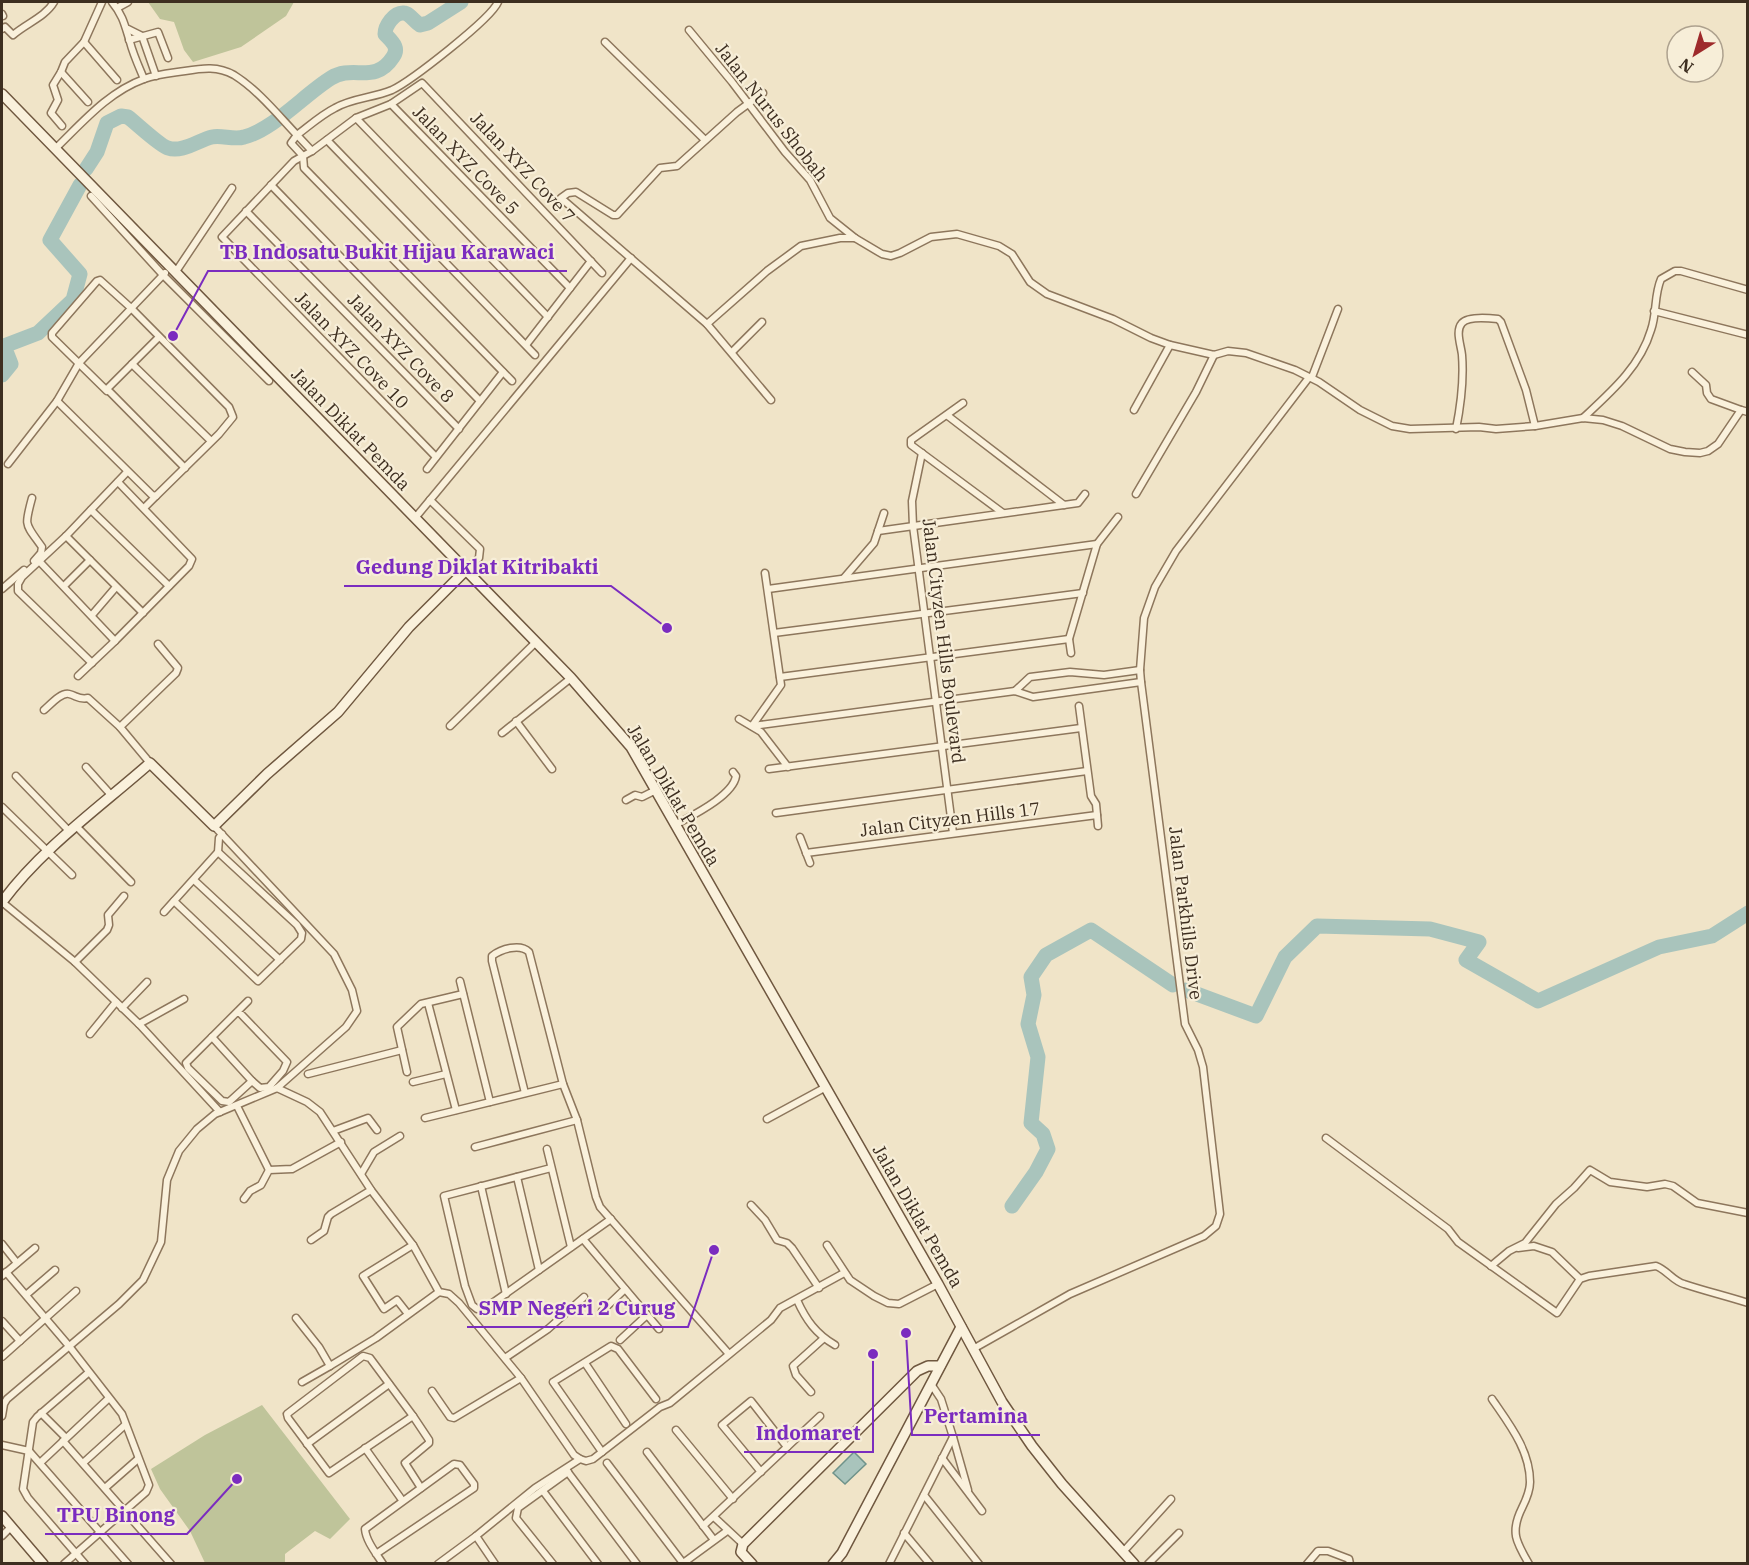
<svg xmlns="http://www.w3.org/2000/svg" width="1749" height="1565" viewBox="0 0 1749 1565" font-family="'IBM Plex Serif',serif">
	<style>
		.cemetery { fill: #bfc49a }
		.water { fill: #a9c4bc; stroke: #6f938a; stroke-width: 1.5 }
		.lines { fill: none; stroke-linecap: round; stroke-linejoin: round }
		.river { stroke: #a9c4bc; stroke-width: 15 }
		.street-casing { stroke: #8d765c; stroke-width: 9 }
		.secondary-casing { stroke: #6f573f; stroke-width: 12 }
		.street { stroke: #faf1dc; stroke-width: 6 }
		.secondary { stroke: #faf1dc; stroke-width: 9 }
		.labels { text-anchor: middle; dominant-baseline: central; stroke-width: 4.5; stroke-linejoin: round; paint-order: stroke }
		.street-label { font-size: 18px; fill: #3d2e20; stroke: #f7eed8 }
		.leader { fill: none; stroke: #7b2cbf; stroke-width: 2 }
		.callout-dot { fill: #7b2cbf; stroke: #f7eed8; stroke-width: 2 }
		.callout-label { font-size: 20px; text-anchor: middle; font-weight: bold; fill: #7b2cbf; stroke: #f7eed8; stroke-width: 4.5; stroke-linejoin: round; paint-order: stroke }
	</style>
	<rect width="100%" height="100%" fill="#f0e4c8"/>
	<g class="cemetery">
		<path d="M148,2h146l-8,14 -45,31 -48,15 -9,-12 -10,-28 -14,-3z"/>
		<path d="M262,1405l88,114 -20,20 -15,-8 -30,23v9h-80l-15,-32 -30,-42 -9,-20 54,-34z"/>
	</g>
	<path class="water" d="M854,1452l12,12 -21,20 -12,-11z"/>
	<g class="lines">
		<g class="river">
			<path d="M86,169l11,-17 10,-29 14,-7 7,1c8,6 32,29 40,31 14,5 31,-8 44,-11 10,-2 22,3 32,0 29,-7 61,-43 87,-59 22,-14 44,7 62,-21 7,-10 -2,-16 -8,-23 0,-8 9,-22 19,-21 5,0 11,9 16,12l8,-2 33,-21"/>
			<path d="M2,375l9,-11 -7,-18 34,-13 35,-33 7,-26 -30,-34 30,-55"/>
			<path d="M1186,990l70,26 29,-59 32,-31 113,3 49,13 -13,18 72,41 121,-54 53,-11 36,-23"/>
			<path d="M1012,1206l24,-34 12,-23 -5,-15 -12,-11 7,-66 -10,-33 6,-29 -3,-18 15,-22 45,-25 82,55"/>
		</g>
		<g class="street-casing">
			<g id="street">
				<path d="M112,2c11,13 13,24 18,40 3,12 9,25 14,37"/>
				<path d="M117,8l11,-6"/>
				<path d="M2,14l1,2"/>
				<path d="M2,29l3,-2 8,8c14,-12 32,-18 41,-33"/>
				<path d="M128,29l14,7 14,40"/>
				<path d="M689,30l43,52 53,70 25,28 20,38 25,20"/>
				<path d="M129,40l29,-8 10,26"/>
				<path d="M84,42l33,38"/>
				<path d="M605,42l100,98"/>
				<path d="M61,72l27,30"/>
				<path d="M763,93l-26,19 -60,54 -17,2 -43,47h-4l-37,-23 -8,1 -7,5 146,126 64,76"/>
				<path d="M391,104l179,184"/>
				<path d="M356,118l192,199"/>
				<path d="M62,126l-11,-13 7,-13 -5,-15 8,-13 4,-10 19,-20 18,-40"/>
				<path d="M327,140l208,215"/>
				<path d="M55,149c27,-26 53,-57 89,-70 13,-5 28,-6 41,-8 18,-3 33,-5 49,4 24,15 44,40 63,60 12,-9 24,-20 38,-27 17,-10 38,-10 57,-18 19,-9 99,-71 106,-88"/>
				<path d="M303,156l1,12 208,213"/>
				<path d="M303,156l-12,-13 6,-8 15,16"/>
				<path d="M271,185l209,216"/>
				<path d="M91,196l72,79 106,106"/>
				<path d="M246,211l213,218"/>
				<path d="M175,273l57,-85"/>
				<path d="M1654,311l94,24"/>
				<path d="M707,324l60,-53 34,-25 39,-8h15l27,16 9,2 9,-3 31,-16 26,-3 42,12 13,8 18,28 17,12 66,25 38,19 19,7 44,10 14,-4 18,2 49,17 24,12 41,28 32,16 18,3 69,-2 17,2 39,-3 48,-8 20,2 19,6 48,23 15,3 15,1 8,-2 10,-7 23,-34 7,2"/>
				<path d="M159,337l-52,52 78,79"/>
				<path d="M526,345l65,-84"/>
				<path d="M732,352l30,-30"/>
				<path d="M132,364l79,77"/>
				<path d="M1692,372l14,13 1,8 4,6 30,11"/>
				<path d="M1312,377l26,-68"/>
				<path d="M57,401l95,94 4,1 63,-62 14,-17 -4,-10 -98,-99 -31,-28 -3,1 -45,52v4l55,54"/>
				<path d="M963,403l-52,37v5l92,68"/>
				<path d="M1134,410l36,-65"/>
				<path d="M948,416l116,89"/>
				<path d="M1583,418c28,-26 57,-51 68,-88 6,-17 3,-35 10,-51l14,-8h6l67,19"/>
				<path d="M1456,429c5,-25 8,-49 6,-74 -1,-10 -7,-24 0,-32 6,-7 27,-5 36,-4l3,3 25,68 9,36"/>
				<path d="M922,453l-10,48 1,25 40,307"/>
				<path d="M436,457l-214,-220 72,-76 18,-10 44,-33 35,-14 31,-21 180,190"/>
				<path d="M8,464l49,-63 22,-38 86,-90"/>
				<path d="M427,469l76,-97"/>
				<path d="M1136,494l60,-102 18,-37"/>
				<path d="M32,498c-8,29 -7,25 10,49l-1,6 -7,8"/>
				<path d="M144,508l12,-12"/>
				<path d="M91,510l78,76"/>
				<path d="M415,518l15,-18"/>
				<path d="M878,531l200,-28 7,-9"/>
				<path d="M66,536l77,77"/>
				<path d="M39,561l76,80"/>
				<path d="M466,570l13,-12 1,-9 -50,-49 201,-242"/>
				<path d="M844,578l30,-35 10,-30"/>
				<path d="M64,586l26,-26"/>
				<path d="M2,589l22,-19"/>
				<path d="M768,589l329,-45"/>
				<path d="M92,615l24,-28"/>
				<path d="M774,633l309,-40"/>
				<path d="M1071,653l-2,-14 28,-95 21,-27"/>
				<path d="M92,663l-74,-72v-7l4,-7 44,-41 61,-64"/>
				<path d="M78,676l37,-35 74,-75 3,-7 -74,-77"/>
				<path d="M780,677l289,-38"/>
				<path d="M1015,691l15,-14 40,-5 34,3 36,-5"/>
				<path d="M1079,706l12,90 5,8 2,22"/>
				<path d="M44,710c6,-5 17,-18 25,-16 8,2 10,6 19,4l32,29 30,36"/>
				<path d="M739,719l22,13 27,35"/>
				<path d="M516,721l36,48"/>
				<path d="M450,726l86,-84"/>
				<path d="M752,726l263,-35 18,6 108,-15"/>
				<path d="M752,726l29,-41 -16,-112"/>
				<path d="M120,727l56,-54 2,-5 -20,-24"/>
				<path d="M502,733l69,-55"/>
				<path d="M86,767l26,29"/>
				<path d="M769,769l312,-41"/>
				<path d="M16,776l54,56"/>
				<path d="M626,800l9,-5 7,2 14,-7"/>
				<path d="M2,807l70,68"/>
				<path d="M776,813l311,-42"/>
				<path d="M675,825c16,-9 58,-29 61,-49l-3,-4"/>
				<path d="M76,826l55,56"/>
				<path d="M214,826l120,128 18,36 5,21 -11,16 -69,61"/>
				<path d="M800,837l10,26"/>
				<path d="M806,853l291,-38"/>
				<path d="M194,880l86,80"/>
				<path d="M174,901l84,80 43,-42 1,-6 -5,-8 -79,-73"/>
				<path d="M2,902l73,60 64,62 81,88"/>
				<path d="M164,912l54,-60 1,-14 3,-4"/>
				<path d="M75,962l32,-32 2,-5 -1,-10 16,-19"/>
				<path d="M460,981l30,121"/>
				<path d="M428,1003l28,107"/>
				<path d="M122,1008l25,-26"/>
				<path d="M238,1011l49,51 -4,9 -14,16 -9,1 -8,-7 -23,21 -7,-1 -34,-33 -2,-5 62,-62"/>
				<path d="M139,1024l45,-25"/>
				<path d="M90,1034l26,-32"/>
				<path d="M212,1037l40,44"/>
				<path d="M407,1072l-10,-45 24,-23 42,-10"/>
				<path d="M308,1074l94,-24"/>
				<path d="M413,1082l33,-8"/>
				<path d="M525,1093l-33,-132v-5c9,-7 28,-13 37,-4l34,132 14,36 19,77 4,10 129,147"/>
				<path d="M237,1106l32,64"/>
				<path d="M425,1118l138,-34"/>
				<path d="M767,1119l59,-32"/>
				<path d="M333,1131l35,-13 9,12"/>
				<path d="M1326,1138l122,91 10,13 99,71 23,-34 9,-3 67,-10c11,4 17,15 28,18 21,7 42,12 64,19"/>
				<path d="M475,1147l102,-27"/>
				<path d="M547,1149l24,98"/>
				<path d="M551,1168l-107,28 21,90 7,19 5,4h7l127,-90"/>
				<path d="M361,1174l13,-22 26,-16"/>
				<path d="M517,1177l22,93"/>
				<path d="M481,1186l25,108"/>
				<path d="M244,1199l6,-8 11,-6 8,-15 23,-1 49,-27"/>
				<path d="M751,1205l14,15 12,20 10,3 5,5 27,40"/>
				<path d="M583,1239l76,90"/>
				<path d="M311,1240l13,-9 4,-14 3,-3 40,-24"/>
				<path d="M2,1244l15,19"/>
				<path d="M827,1245l23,35 24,16 14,7 11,1 39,-20"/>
				<path d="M1518,1248l16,-2 18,6 28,27"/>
				<path d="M1491,1266l18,-15 16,-8 31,-39 18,-16 16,-18 20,12 37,5 18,-3 8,2 24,17 51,10"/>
				<path d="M6,1272l63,74 53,68 27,71 -3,7 -82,72"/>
				<path d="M2,1276l33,-28"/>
				<path d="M26,1295l29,-25"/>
				<path d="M797,1300c9,20 19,34 38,45"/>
				<path d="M602,1311l23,-22"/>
				<path d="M408,1314l-11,-14 -13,9 -21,-33 50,-31"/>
				<path d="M296,1318l23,29 11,19 46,-28 63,-46"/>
				<path d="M2,1321l18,20"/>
				<path d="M620,1340l27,-25"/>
				<path d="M973,1349l97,-55 134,-58 12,-10 4,-12 -17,-147 -5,-17 -13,-26 -44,-342 -1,-12 4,-52 11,-31 21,-36 131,-171"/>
				<path d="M363,1356l7,2 43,58 -84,57 -41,-55 -1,-4z"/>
				<path d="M2,1357l74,-66"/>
				<path d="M505,1358l43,-29 36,-32"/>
				<path d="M585,1363l41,61"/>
				<path d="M302,1382l28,-16"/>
				<path d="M432,1391l18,26 4,1 67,-40"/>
				<path d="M811,1392l-15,-17 -3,-9 30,-27"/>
				<path d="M1492,1399c17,25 38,51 38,83 0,9 -4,18 -8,26 -12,24 -6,34 7,56"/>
				<path d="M41,1413l25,25"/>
				<path d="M2,1416l2,-12 3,-5 112,-95 24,-24 18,-38 6,-62 12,-29 18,-22 18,-15 62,-26 30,14 13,10 51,78 42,55 26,47 10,2 10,9 62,75 53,77 6,4"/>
				<path d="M413,1416l16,24v3l-24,20 16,25"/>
				<path d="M676,1430l57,69"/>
				<path d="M953,1437l15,53"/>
				<path d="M63,1441l108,123"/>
				<path d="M307,1444l82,-60"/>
				<path d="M2,1445l27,6 99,113"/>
				<path d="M365,1448l37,52"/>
				<path d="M602,1452l-49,-70 58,-36 7,3 38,50"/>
				<path d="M647,1452l67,88"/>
				<path d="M942,1458l40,53"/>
				<path d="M41,1462l67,-63"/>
				<path d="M83,1463l42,-38"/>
				<path d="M607,1463l76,100"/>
				<path d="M567,1471l70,93"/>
				<path d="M761,1472l-39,-47 29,-24 36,46"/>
				<path d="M105,1488l33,-29"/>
				<path d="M543,1491l55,73"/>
				<path d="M924,1495l55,69"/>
				<path d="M714,1517l29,27"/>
				<path d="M703,1526l117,-110"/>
				<path d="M904,1533l26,31"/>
				<path d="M2,1536l9,-9"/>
				<path d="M476,1536l19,28"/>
				<path d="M1123,1552l48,-53"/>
				<path d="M376,1554l98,-66v-4l-14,-19 -6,-1 -89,65c1,12 11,24 18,35"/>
				<path d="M85,1564l-57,-66 -5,-9 10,-67 4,-5 51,-44"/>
				<path d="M438,1564l38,-28 59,-48 45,-29 6,2 7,-2 67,-52 10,-4 101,-83 9,-12 64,-35"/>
				<path d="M553,1564l-37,-46 2,-10 50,-36"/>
				<path d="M682,1564l45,-33"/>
				<path d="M889,1564l64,-127 -12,-38 -10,-15"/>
				<path d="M1148,1564l31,-31"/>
				<path d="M1307,1564l11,-13h10l21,8 1,5"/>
			</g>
		</g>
		<g class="secondary-casing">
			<g id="secondary">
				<path d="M2,94l569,584 60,69 307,537 64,118 30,44 30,38 72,80"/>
				<path d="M2,902c40,-54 98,-95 148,-139l64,63 53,-52 71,-62 71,-85 57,-57"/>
				<path d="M2,1516l41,48"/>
				<path d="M752,1564l-11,-12 2,-8 174,-173 11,-5h12"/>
				<path d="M833,1564l9,-11 119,-226"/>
			</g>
		</g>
		<use href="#street" class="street"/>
		<use href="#secondary" class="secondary"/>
	</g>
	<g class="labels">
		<g class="street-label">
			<text transform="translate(772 112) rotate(52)">Jalan Nurus Shobah</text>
			<text transform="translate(466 160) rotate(46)">Jalan XYZ Cove 5</text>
			<text transform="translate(523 167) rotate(47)">Jalan XYZ Cove 7</text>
			<text transform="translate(401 348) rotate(46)">Jalan XYZ Cove 8</text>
			<text transform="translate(352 350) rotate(46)">Jalan XYZ Cove 10</text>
			<text transform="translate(351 429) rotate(46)">Jalan Diklat Pemda</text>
			<text transform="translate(944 641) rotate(83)">Jalan Cityzen Hills Boulevard</text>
			<text transform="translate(674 795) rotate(59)">Jalan Diklat Pemda</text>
			<text transform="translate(950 819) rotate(-7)">Jalan Cityzen Hills 17</text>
			<text transform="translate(1186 913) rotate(83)">Jalan Parkhills Drive</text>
			<text transform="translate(918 1216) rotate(60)">Jalan Diklat Pemda</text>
		</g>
	</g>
	<path class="leader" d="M173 336L208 271H567M667 628L611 586H344M714 1250L688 1327H467M906 1333L912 1435H1040M873 1354L873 1452H744M237 1479L187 1534H45"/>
	<g class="callout-dot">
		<circle cx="173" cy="336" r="6"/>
		<circle cx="667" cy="628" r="6"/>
		<circle cx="714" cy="1250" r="6"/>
		<circle cx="906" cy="1333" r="6"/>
		<circle cx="873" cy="1354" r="6"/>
		<circle cx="237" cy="1479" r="6"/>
	</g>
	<g class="callout-label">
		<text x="387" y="259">TB Indosatu Bukit Hijau Karawaci</text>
		<text x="477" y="574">Gedung Diklat Kitribakti</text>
		<text x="577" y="1315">SMP Negeri 2 Curug</text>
		<text x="976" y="1423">Pertamina</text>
		<text x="808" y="1440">Indomaret</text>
		<text x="116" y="1522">TPU Binong</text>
	</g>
	<rect width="1749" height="1565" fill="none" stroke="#3d2e20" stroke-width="6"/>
	<g transform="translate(1695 54) rotate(217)"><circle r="28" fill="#f7eed8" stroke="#ada18e" stroke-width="1.5"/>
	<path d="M0-4.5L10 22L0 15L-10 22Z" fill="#9e2a2b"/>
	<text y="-9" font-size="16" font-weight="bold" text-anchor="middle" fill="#3d2e20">N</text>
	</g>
</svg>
